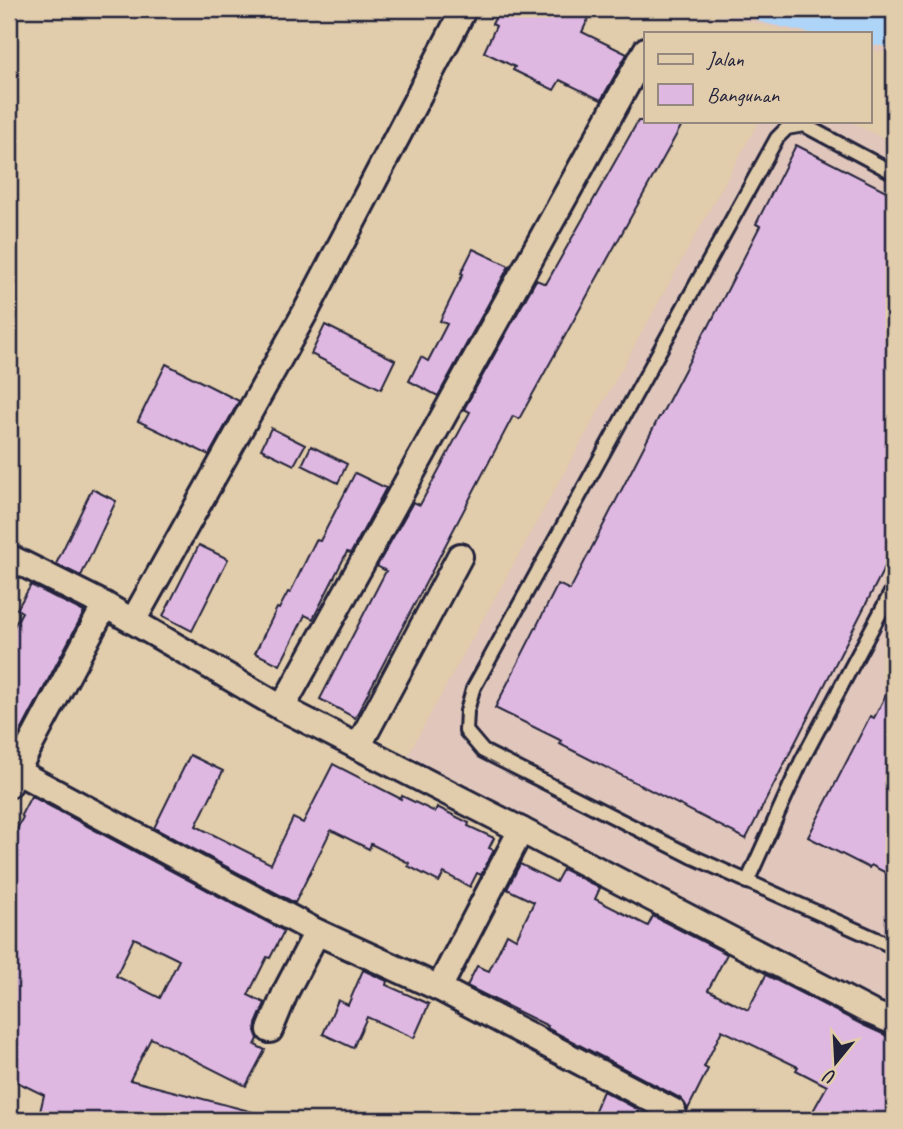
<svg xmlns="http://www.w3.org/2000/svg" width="903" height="1129" viewBox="0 0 903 1129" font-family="Caveat,sans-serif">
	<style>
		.built { fill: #e0c6bb }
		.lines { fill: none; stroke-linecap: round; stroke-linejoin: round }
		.canal { stroke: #aed5f8; stroke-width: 28 }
		.building { fill: #dfb8e1; stroke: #22223b; stroke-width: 2; fill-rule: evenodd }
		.service-casing { stroke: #22223b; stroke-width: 18 }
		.minor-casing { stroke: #22223b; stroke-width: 30 }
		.service { stroke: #e1ccab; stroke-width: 12 }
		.minor { stroke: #e1ccab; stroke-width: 24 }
	</style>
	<rect width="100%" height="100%" fill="#e1ccab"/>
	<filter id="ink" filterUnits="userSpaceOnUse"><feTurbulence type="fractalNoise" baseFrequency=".0143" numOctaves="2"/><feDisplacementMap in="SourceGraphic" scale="14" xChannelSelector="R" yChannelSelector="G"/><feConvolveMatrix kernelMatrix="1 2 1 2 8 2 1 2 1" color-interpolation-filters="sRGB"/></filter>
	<g filter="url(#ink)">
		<g class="built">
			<path d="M698,9h196v45l-24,-4v-17h-72l-88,-20z"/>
			<path d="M759,121h90l45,23v862l-21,-1 -469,-243z"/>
		</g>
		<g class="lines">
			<path class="canal" d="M766,9l96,21 32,3"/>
		</g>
		<g class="building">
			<path d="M500,9h93l-11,23 45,22 -26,46 -41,-20 -6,10 -41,-20 2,-3 -31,-15 12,-26 -4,-2z"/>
			<path d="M638,121h46l-165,298 -6,-3 -158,302 -35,-19 66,-128 -9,-5 36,-64 7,3 50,-93 -6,-3 72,-129 10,4z"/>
			<path d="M796,145l98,50v354l-148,290 -186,-95 2,-3 -67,-33 63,-124 12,6 89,-173h1l47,-90 1,1 52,-102 -4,-2z"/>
			<path d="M473,249l36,17 -71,130 -29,-15 12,-24 7,4 19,-37 -7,-3 23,-47 -2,-1z"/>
			<path d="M325,325l70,35 -14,29 -70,-35z"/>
			<path d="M166,364l73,37 -30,54 -71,-34z"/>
			<path d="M271,428l34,17 -11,20 -33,-16z"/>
			<path d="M311,446l36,18 -9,19 -36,-18z"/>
			<path d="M355,473l31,15 -35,65 -4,-1 -34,67 -8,-4 -25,50 -25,-12 22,-45 2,1 9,-17 2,1 26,-53 4,1z"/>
			<path d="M92,489l24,12 -35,75 -25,-12z"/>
			<path d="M199,545l29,14 -36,72 -29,-15z"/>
			<path d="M31,585l53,27 -75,142v-119l13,-23 -5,-3z"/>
			<path d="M894,679v198l-23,-12 -2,3 -61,-31 62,-121 4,2z"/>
			<path d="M190,755l33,16 -27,55 75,38 22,-46 10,5 30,-59 68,35 1,-3 33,16 2,-5 32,16 -1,3 26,12 -5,10 5,2 -13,25 -4,-2 -7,14 -26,-14 -5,9 -31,-16 1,-3 -38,-19 -2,5 -38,-19 -36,73 -141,-75z"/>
			<path d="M31,796l253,135 -14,27 -3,-1 -19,38 17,8 -9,21 -1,7 3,8 -3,6 10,5 -19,36 -95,-48 -21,42 127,33 -1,7h-218l6,-25 -35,-17v-233l14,-28 -2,-2zM134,938l45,22 -19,38 -44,-22z"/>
			<path d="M520,864l36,18 7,-13 37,19 -5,11 53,27 5,-10 74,38 -19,36 40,20 18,-35 97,50 31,14v81h-86l19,-34 -31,-16 2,-3 -76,-37 -18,37 4,2 -20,40 -8,-11 -133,-70 1,-2 -81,-40 10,-20 12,5 18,-37 9,5 18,-37 -27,-13z"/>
			<path d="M363,970l24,11 -1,4 43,19 -15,34 -47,-21 -14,31 -30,-14 15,-34 10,5z"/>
			<path d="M603,1091l36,19 -4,10h-44z"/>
		</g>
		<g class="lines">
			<g class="service-casing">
				<g id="service">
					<path d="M894,173l-90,-48 -17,3 -10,10 -304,551 -6,22 -1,20 17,20 208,105 203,91"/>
					<path d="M747,882l55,-122 92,-173"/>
				</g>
			</g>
			<g class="minor-casing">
				<g id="minor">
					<path d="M9,557l96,48 177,103 239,122 349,182 24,10"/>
					<path d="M133,621l173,-310 158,-302"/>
					<path d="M282,708l364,-658"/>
					<path d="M358,747l102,-191"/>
					<path d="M16,771l301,161 122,56 234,123"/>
					<path d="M9,785l96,-180"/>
					<path d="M439,988l82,-158"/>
					<path d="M270,1030l16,-39 31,-59"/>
				</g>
			</g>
			<use href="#service" class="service"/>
			<use href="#minor" class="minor"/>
		</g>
	</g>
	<rect width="903" height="1129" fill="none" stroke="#e1ccab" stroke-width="35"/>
	<rect x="18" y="18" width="868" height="1094" fill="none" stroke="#22223b" stroke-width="2.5" filter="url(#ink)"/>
	<rect x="644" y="32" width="228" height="91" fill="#e1ccab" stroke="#95887e" stroke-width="2"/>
	<rect x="658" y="54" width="35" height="10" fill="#e1ccab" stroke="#95887e" stroke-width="2"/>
	<text x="707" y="66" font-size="21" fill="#22223b">Jalan</text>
	<rect x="658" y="84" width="35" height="21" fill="#dfb8e1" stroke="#95887e" stroke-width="2"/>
	<text x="707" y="102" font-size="21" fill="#22223b">Bangunan</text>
	<g transform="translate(836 1062) rotate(198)" stroke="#e1ccab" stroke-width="5" paint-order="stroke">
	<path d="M0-5L12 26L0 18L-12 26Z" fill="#22223b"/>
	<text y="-10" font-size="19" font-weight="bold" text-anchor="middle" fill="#22223b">U</text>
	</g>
</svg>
